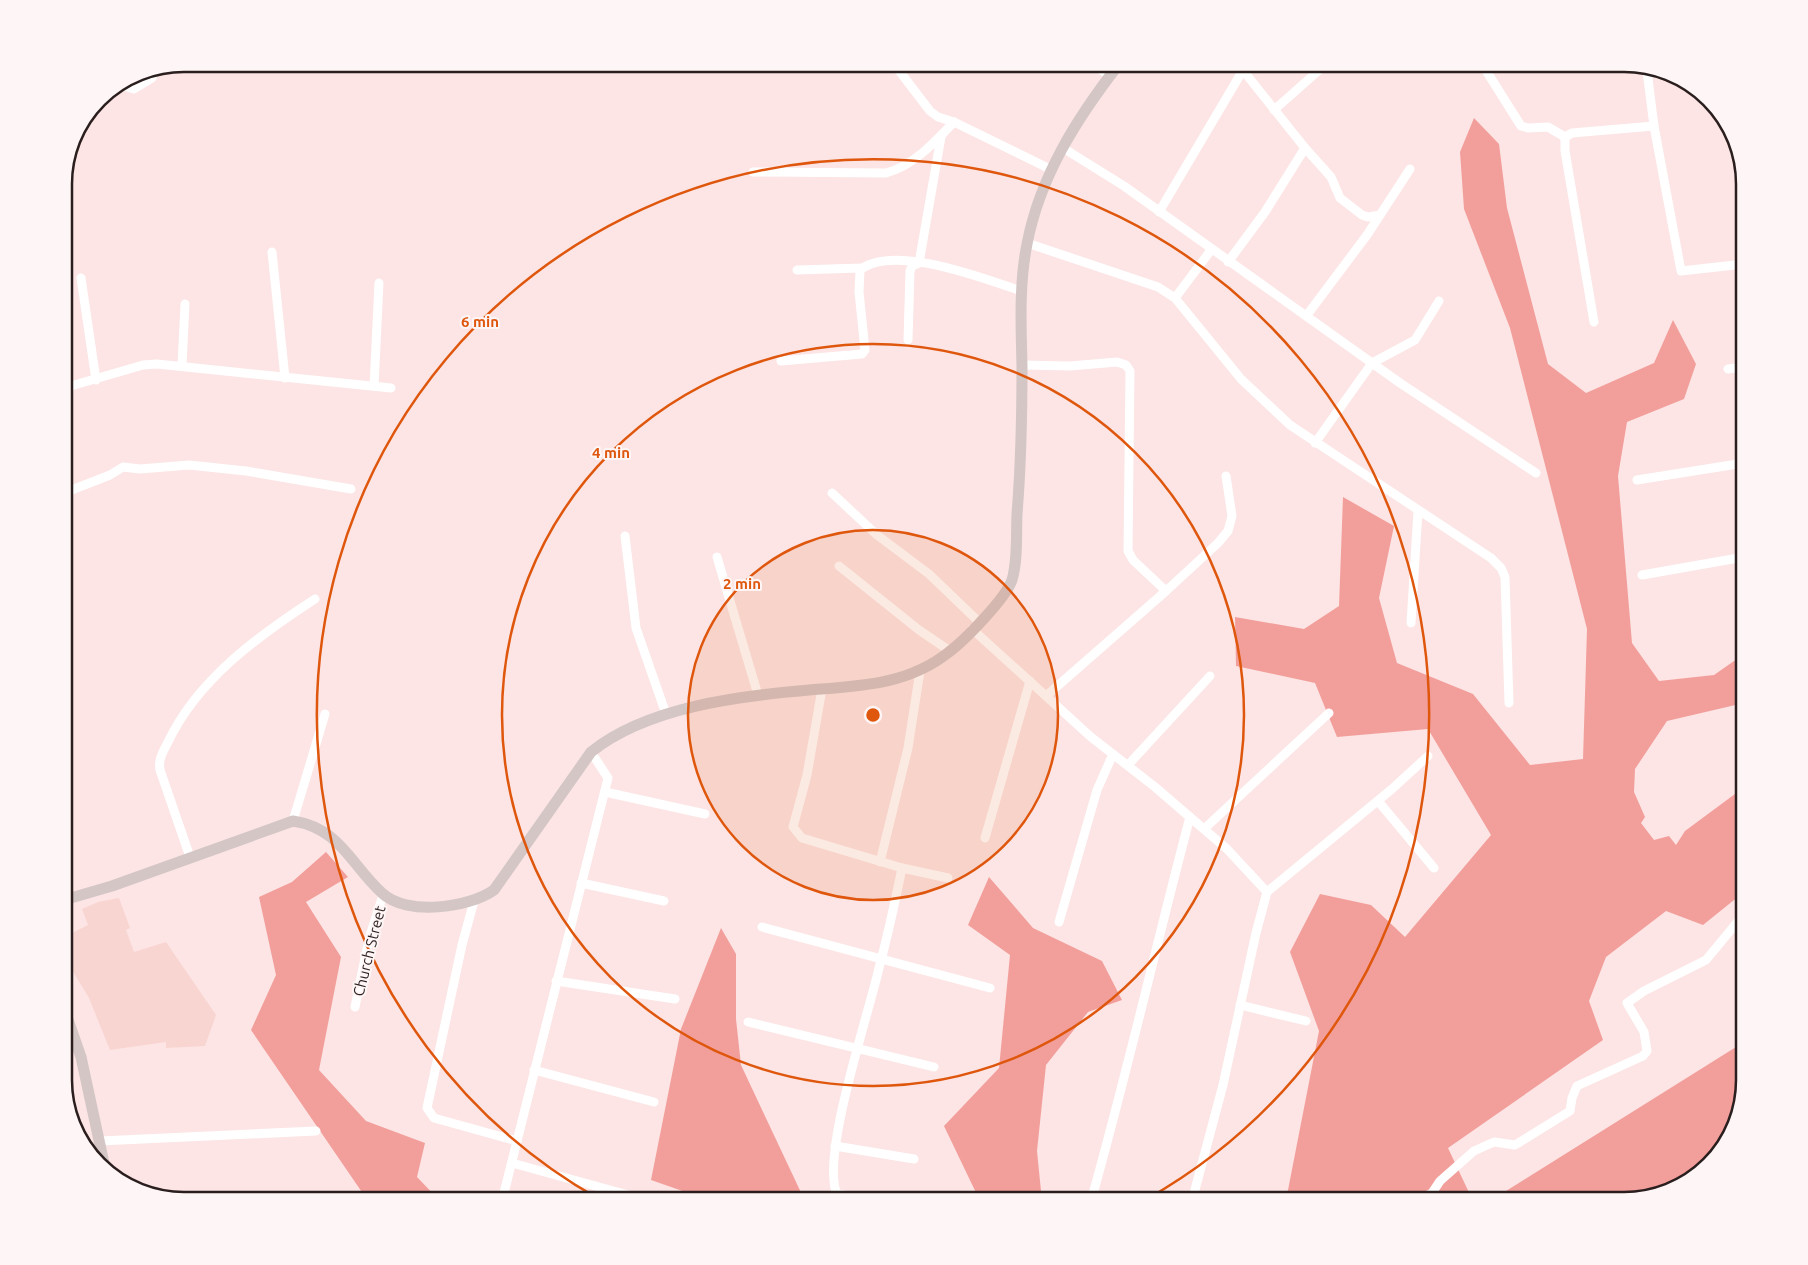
<svg xmlns="http://www.w3.org/2000/svg" width="1808" height="1265" viewBox="0 0 1808 1265" font-family="Ubuntu,sans-serif">
	<style>
		.built { fill: #f9d5d2 }
		.green { fill: #f29f9c }
		.lines { fill: none; stroke-linecap: round; stroke-linejoin: round }
		.street { stroke: #fff; stroke-width: 9 }
		.secondary { stroke: #d3c6c5; stroke-width: 11 }
		.ring { fill: none; stroke: #df560d; stroke-width: 2.5 }
		.labels { text-anchor: middle; dominant-baseline: central; stroke-width: 4; stroke-linejoin: round; paint-order: stroke }
		.street-label { font-size: 15px; fill: #2b1e1e; stroke: #fef6f6 }
		.rim { fill: none; stroke: #2b1e1e; stroke-width: 2.5 }
		.centre { fill: #df560d; stroke: #fef6f6; stroke-width: 2.5 }
		.ring-label { font-size: 15px; text-anchor: middle; font-weight: bold; fill: #df560d; stroke: #fef6f6; stroke-width: 4; stroke-linejoin: round; paint-order: stroke }
	</style>
	<rect width="100%" height="100%" fill="#fce5e4"/>
	<path class="built" d="M119,898l11,30 -4,2 8,22 32,-10 50,73 -11,31 -39,2v-6l-56,8 -21,-52 -25,-41v-20l24,-12 -6,-16 16,-7z"/>
	<g class="green">
		<path d="M1474,118l25,26 8,64 41,156 38,29 68,-30 19,-43 23,44 -12,35 -57,23 -9,54 14,167 27,38 55,-6 30,-21v49l-77,18 -32,48 -1,23 11,25 -4,6 13,17 15,-4 7,9 9,-14 58,-43 1,1v103l-41,33 -37,-14 -60,46 -17,44 14,39 -155,108 25,53h-190l5,-11 31,-159 -29,-79 30,-58 51,11 34,32 86,-102 -63,-106 -91,8 -22,-54 -79,-17 -1,-49 69,12 35,-23 4,-109 51,29 -15,72 18,65 76,31 57,71 53,-6 4,-130 -77,-301 -46,-119 -4,-57z"/>
		<path d="M326,852l22,25 -42,25 35,55 -22,113 47,51 59,22 -8,34 23,24h-72l-117,-171 25,-55 -17,-78 33,-15z"/>
		<path d="M989,877l44,51 69,33 20,39 -34,12 -42,53 -9,86 5,50h-62l-36,-75 55,-58 11,-113 -42,-30z"/>
		<path d="M721,928l15,26v65l5,46 64,136h-94l-60,-21 30,-151z"/>
		<path d="M1744,1042v39l-20,67 -47,41 -53,12h-134z"/>
	</g>
	<g class="lines">
		<g class="street">
			<path d="M894,64l36,47 8,6 16,5 96,47"/>
			<path d="M1093,64l17,12"/>
			<path d="M1238,64l67,84 26,29 9,21 22,17 6,2 12,-2"/>
			<path d="M1482,64l39,62 7,2 20,-1 17,10v14l29,171"/>
			<path d="M1647,71l7,55 27,145 63,-7"/>
			<path d="M120,85l14,4 18,-11 3,-8"/>
			<path d="M1274,110l52,-46"/>
			<path d="M1565,137l7,-4 82,-7"/>
			<path d="M1063,148l61,38 276,197 136,90"/>
			<path d="M753,172l133,1c27,-7 49,-31 68,-51"/>
			<path d="M1159,212l84,-142"/>
			<path d="M1027,243l131,44 17,11 66,81 49,46 201,133 10,10 4,9 4,126"/>
			<path d="M272,252l13,126"/>
			<path d="M1228,262l37,-50 40,-64"/>
			<path d="M797,270l65,-2"/>
			<path d="M81,278l15,102"/>
			<path d="M1175,298l36,-48"/>
			<path d="M1307,315l60,-80 43,-66"/>
			<path d="M908,340l2,-69 2,-5 7,-3 22,-126"/>
			<path d="M781,361l81,-7 3,-4 -6,-58 1,-22c33,-27 125,9 161,21"/>
			<path d="M182,365l3,-61"/>
			<path d="M1022,365l48,1 47,-4 9,3 4,6 -2,180 5,9 33,31"/>
			<path d="M1728,369l16,-2"/>
			<path d="M374,386l5,-103"/>
			<path d="M64,388l79,-23 14,-1 234,24"/>
			<path d="M1315,443l57,-80 43,-23 24,-39"/>
			<path d="M1637,480l107,-17"/>
			<path d="M64,493l46,-18 13,-8 17,2 49,-4 57,6 105,18"/>
			<path d="M832,493l45,42 52,39 50,48"/>
			<path d="M625,536l11,92 30,86"/>
			<path d="M717,557l41,138"/>
			<path d="M839,566l80,64 31,21"/>
			<path d="M1642,575l102,-18"/>
			<path d="M1411,623l7,-112"/>
			<path d="M972,629l119,108 64,50 72,62 40,43 -11,41 -33,152 -31,116"/>
			<path d="M822,689l-15,86 -14,52 9,11 100,30 46,10"/>
			<path d="M1046,696l120,-105 52,-48 10,-12 4,-15 -6,-40"/>
			<path d="M1128,765l82,-89"/>
			<path d="M605,792l100,22"/>
			<path d="M1378,801l56,67"/>
			<path d="M293,821l32,-107"/>
			<path d="M1204,829l125,-116"/>
			<path d="M985,838l45,-157"/>
			<path d="M190,857l-30,-87c-2,-11 3,-18 8,-28 30,-63 90,-106 147,-143"/>
			<path d="M880,862l28,-114 12,-77"/>
			<path d="M581,883l83,18"/>
			<path d="M1267,892l125,-103 36,-33"/>
			<path d="M474,901l-12,44 -35,163 7,10 83,23"/>
			<path d="M1059,922l38,-132 16,-36"/>
			<path d="M762,927l228,61"/>
			<path d="M556,981l119,18"/>
			<path d="M1240,1005l66,16"/>
			<path d="M355,1007l14,-68 14,-44"/>
			<path d="M748,1022l186,45"/>
			<path d="M534,1070l120,32"/>
			<path d="M100,1141l216,-10"/>
			<path d="M835,1146l79,13"/>
			<path d="M512,1163l138,38"/>
			<path d="M1390,1199l3,2"/>
			<path d="M502,1201l106,-423 -17,-26"/>
			<path d="M883,1201l-46,-7c-17,-36 32,-181 42,-226 9,-33 16,-66 23,-100"/>
			<path d="M1091,1201c36,-127 65,-256 99,-384"/>
			<path d="M1416,1201l16,-8 8,-12 34,-30 20,-9 21,3 55,-34 2,-13 5,-12 66,-30 4,-5 -3,-19 -17,-29 17,-12 62,-31 38,-46"/>
		</g>
		<g class="secondary">
			<path d="M64,900l48,-14 181,-65c47,7 58,44 89,72 24,23 87,15 112,-3l97,-138c56,-45 148,-56 218,-62 50,-4 99,-5 140,-38 16,-12 57,-54 63,-72 6,-20 4,-46 5,-66 4,-50 5,-99 5,-148 -1,-41 -3,-82 5,-122 13,-68 50,-126 92,-180"/>
			<path d="M64,1008l17,49 24,111"/>
		</g>
	</g>
	<circle cx="873" cy="715" r="185" fill="#df560d" fill-opacity=".12"/>
	<g class="ring">
		<circle cx="873" cy="715" r="185"/>
		<circle cx="873" cy="715" r="371"/>
		<path d="M599 1199A556 556 0 1 1 1147 1199"/>
	</g>
	<g class="labels">
		<g class="street-label">
			<text transform="translate(369 951) rotate(-76)">Church Street</text>
		</g>
	</g>
	<path d="M0 0H1808V1265H0ZM184 72H1624A112 112 0 0 1 1736 184V1080A112 112 0 0 1 1624 1192H184A112 112 0 0 1 72 1080V184A112 112 0 0 1 184 72Z" fill="#fef6f6" fill-rule="evenodd"/>
	<path class="rim" d="M184 72H1624A112 112 0 0 1 1736 184V1080A112 112 0 0 1 1624 1192H184A112 112 0 0 1 72 1080V184A112 112 0 0 1 184 72Z"/>
	<circle cx="873" cy="715" r="8" class="centre"/>
	<g class="ring-label">
		<text x="480" y="327">6 min</text>
		<text x="611" y="458">4 min</text>
		<text x="742" y="589">2 min</text>
	</g>
</svg>
